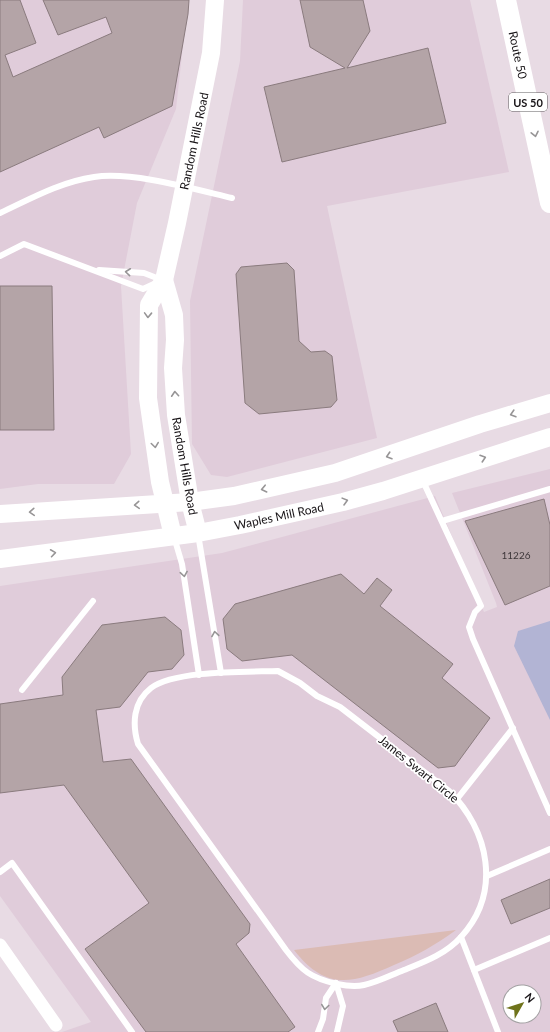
<svg xmlns="http://www.w3.org/2000/svg" width="550" height="1032" viewBox="0 0 550 1032" font-family="Lato,sans-serif">
	<style>
		.built { fill: #e0ccda; fill-rule: evenodd }
		.green { fill: #dbbbb4 }
		.water { fill: #b2b4d4 }
		.building { fill: #b4a4a7; stroke: #8a7b7e }
		.lines { fill: none; stroke-linecap: round; stroke-linejoin: round }
		.lane { stroke: #fff; stroke-width: 6 }
		.street { stroke: #fff; stroke-width: 13 }
		.secondary { stroke: #fff; stroke-width: 18 }
		.primary { stroke: #fff; stroke-width: 20 }
		.oneway { stroke: #979596 }
		.labels { text-anchor: middle; dominant-baseline: central; stroke-width: 3.5; stroke-linejoin: round; paint-order: stroke }
		.number-label { font-size: 10px; fill: #3e373a }
		.shield { fill: #fff; stroke: #5d5a5c; stroke-width: 1 }
		.shield-label { font-size: 11px; font-weight: bold; fill: #171316 }
		.street-label { font-size: 12px; fill: #171316; stroke: #fff }
	</style>
	<rect width="100%" height="100%" fill="#e8dbe4"/>
	<g class="built">
		<path d="M0,0h188l-12,109 -39,94 -16,83 10,168 -17,30h-76l-38,5z"/>
		<path d="M243,0h227l39,172 -182,34 50,232 -150,39 -16,-2 -19,-31 -2,-143 50,-240z"/>
		<path d="M550,469v563h-488l29,-10 -91,-126v-310l222,-33 213,-57 49,116 13,-5 -1,-4 -44,-110zM510,992h24v24h-24z"/>
	</g>
	<path class="green" d="M456,930c-21,15 -38,25 -62,35 -42,19 -68,26 -100,-15z"/>
	<path class="water" d="M550,621v99l-36,-74 4,-15z"/>
	<g class="building">
		<path d="M0,0h20l16,43 -31,12 8,22 99,-44 -6,-16 -48,18 -15,-35h146l-1,14 -16,92 -68,32 -5,-11 -99,45z"/>
		<path d="M300,0h63l7,31 -23,37 81,-20 18,75 -164,39 -18,-75 81,-19 -35,-21z"/>
		<path d="M287,263l7,7 5,71 12,11 14,-1 7,5 5,44 -6,7 -72,7 -14,-11 -9,-129 5,-7z"/>
		<path d="M0,286h52l2,144h-54z"/>
		<path d="M544,499l6,26v61l-45,19 -40,-84z"/>
		<path d="M341,574l23,20 13,-16 15,12 -12,16 73,58 -11,14 48,40 -35,48 -17,2 -146,-113 -50,6 -15,-12 -4,-30 12,-15z"/>
		<path d="M165,617l16,13 3,25 -12,14 -24,3 -28,35 -24,3 7,52 28,-3 119,165 -1,9 -13,11 59,83 -7,5h-142l-61,-83 64,-46 -85,-118 -64,8v-89l63,-9 -1,-18 40,-52z"/>
		<path d="M550,879v29l-39,16 -10,-24z"/>
		<path d="M436,1003l12,29h-50l-5,-11z"/>
	</g>
	<g class="lines">
		<g class="lane">
			<path d="M0,213c30,-14 60,-31 94,-36 37,-6 100,12 138,21"/>
			<path d="M0,256l24,-12 119,45 13,-6"/>
			<path d="M99,270l45,3 18,7"/>
			<path d="M422,479l59,127 -6,6 -6,15 4,12 77,174"/>
			<path d="M442,521l108,-32"/>
			<path d="M198,534l23,139"/>
			<path d="M174,537l8,27 17,111"/>
			<path d="M278,671l22,12 17,13 23,11 109,84c40,39 53,101 12,146 -15,17 -37,25 -57,33 -13,5 -26,12 -40,15 -9,2 -17,1 -27,-1 -26,-6 -35,-13 -51,-34l-148,-206c-6,-20 -5,-42 13,-56 23,-18 97,-16 127,-17z"/>
			<path d="M22,690l71,-89"/>
			<path d="M457,799l56,-71"/>
			<path d="M0,872l12,-9 120,169"/>
			<path d="M487,876l63,-27"/>
			<path d="M461,937l37,95"/>
			<path d="M474,970l76,-32"/>
			<path d="M336,983l7,23 -6,26"/>
			<path d="M318,1032l5,-13 3,-21 10,-15"/>
		</g>
		<path class="street" d="M0,945l56,80"/>
		<g class="secondary">
			<path d="M164,280l10,35 1,25 -2,28 3,47 14,87 8,31"/>
			<path d="M0,514l190,-12 44,-6 101,-23 145,-49 70,-21"/>
			<path d="M173,536l-13,-54 -12,-84 1,-93 15,-25 13,-57 34,-170 4,-53"/>
			<path d="M0,559l198,-26 42,-8 103,-23 40,-11 167,-54"/>
		</g>
		<path class="primary" d="M506,0l44,203"/>
	</g>
	<defs><path id="oneway-chevron" d="M-2-3.5L2.5 0L-2 3.5" fill="none" stroke-width="1.6" stroke-linecap="round" stroke-linejoin="round"/></defs>
	<g class="oneway">
		<use href="#oneway-chevron" transform="translate(535 134) rotate(78)"/>
		<use href="#oneway-chevron" transform="translate(128 272) rotate(-174)"/>
		<use href="#oneway-chevron" transform="translate(148 315) rotate(92)"/>
		<use href="#oneway-chevron" transform="translate(175 394) rotate(-94)"/>
		<use href="#oneway-chevron" transform="translate(513 414) rotate(163)"/>
		<use href="#oneway-chevron" transform="translate(155 445) rotate(82)"/>
		<use href="#oneway-chevron" transform="translate(389 456) rotate(162)"/>
		<use href="#oneway-chevron" transform="translate(483 458) rotate(-18)"/>
		<use href="#oneway-chevron" transform="translate(264 489) rotate(167)"/>
		<use href="#oneway-chevron" transform="translate(345 501) rotate(-15)"/>
		<use href="#oneway-chevron" transform="translate(137 505) rotate(176)"/>
		<use href="#oneway-chevron" transform="translate(32 512) rotate(176)"/>
		<use href="#oneway-chevron" transform="translate(53 553) rotate(-8)"/>
		<use href="#oneway-chevron" transform="translate(184 574) rotate(81)"/>
		<use href="#oneway-chevron" transform="translate(215 634) rotate(-99)"/>
		<use href="#oneway-chevron" transform="translate(325 1007) rotate(98)"/>
	</g>
	<g class="labels">
		<g class="number-label">
			<text x="516" y="555">11226</text>
		</g>
		<rect class="shield" x="509" y="93" width="38" height="18" rx="3"/>
		<g class="shield-label">
			<text x="528" y="102">US 50</text>
		</g>
		<g class="street-label">
			<text transform="translate(518 55) rotate(78)">Route 50</text>
			<text transform="translate(194 141) rotate(-78)">Random Hills Road</text>
			<text transform="translate(185 466) rotate(80)">Random Hills Road</text>
			<text transform="translate(279 516) rotate(-12)">Waples Mill Road</text>
			<text transform="translate(419 769) rotate(39)">James Swart Circle</text>
		</g>
	</g>
	<g transform="translate(522 1004) rotate(51)"><circle r="19" fill="#ffffff" stroke="#a2a1a2"/>
	<path d="M0-3L7 15L0 10L-7 15Z" fill="#6f731b"/>
	<text y="-6" font-size="11" font-weight="bold" text-anchor="middle" fill="#171316">N</text>
	</g>
</svg>
